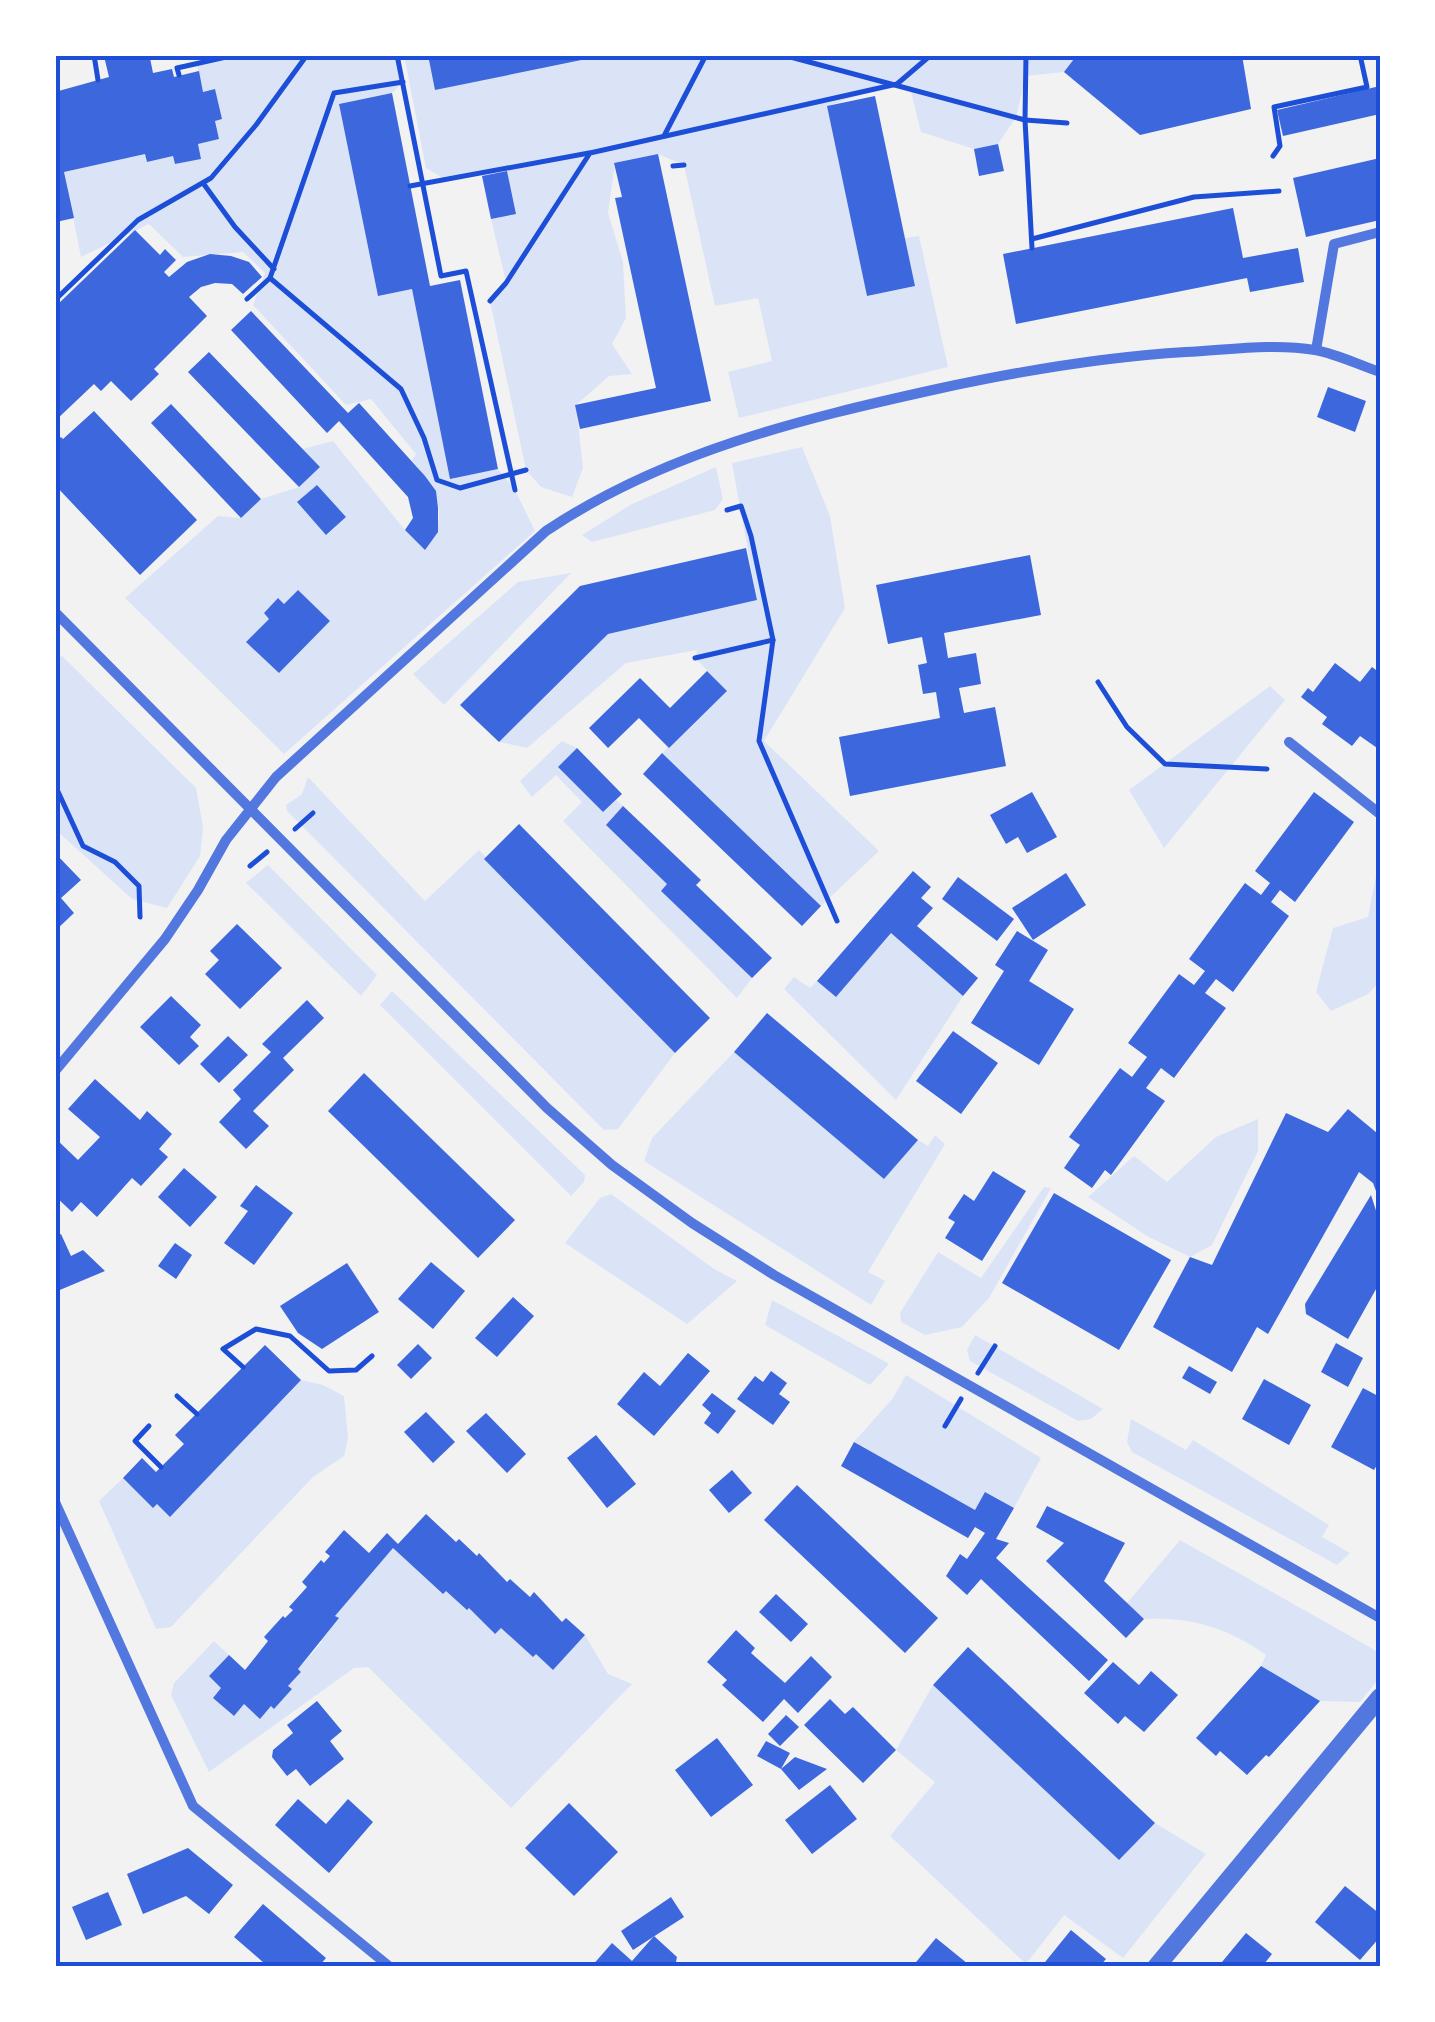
<svg xmlns="http://www.w3.org/2000/svg" width="1435" height="2022" viewBox="0 0 1435 2022" font-family="'Space Grotesk',sans-serif">
	<style>
		.green { fill: #dbe4f7; fill-rule: evenodd }
		.building { fill: #3d67dc }
		.lines { fill: none; stroke-linecap: round; stroke-linejoin: round }
		.path { stroke: #1d4ed8; stroke-width: 5 }
		.minor { stroke: #5277de; stroke-width: 10 }
		.tertiary { stroke: #5277de; stroke-width: 18 }
		.neatline { fill: none; stroke: #1d4ed8; stroke-width: 4 }
	</style>
	<rect width="100%" height="100%" fill="#f2f2f2"/>
	<g class="green">
		<path d="M235,55h162l6,27 -11,11 -53,11 39,192 34,-7 38,189 48,-9 17,21 20,41 -251,223 -159,-156 93,-82 23,2 20,-19 38,-12 21,-20 -17,-18 30,-8 72,89 20,19c27,-35 11,-58 -13,-89l4,-6 -45,-55 -25,6 -93,-100 12,-32 -22,-21 -60,5 -34,-33 -68,33 -17,-85 81,-18 2,8 26,-6 2,8 25,-5 -2,-15 21,-5 -4,-18 7,-2 -7,-29 -12,2 -6,-28zM317,485l29,32 -19,18 -30,-32zM298,590l32,31 -51,52 -32,-31 22,-23 -5,-6 13,-14 7,5z"/>
		<path d="M404,55h24l7,34 170,-34h472l-13,17 -38,4 -10,41 -18,27 -24,5 -53,-17 -11,-44 -24,-2 -58,20 39,190 48,-10 -10,-48 14,-2 29,131 -209,51 -11,-46 44,-11 -14,-63 -43,8 -31,-141 -26,-11 -43,9 -7,50 15,49 3,56 -14,26 20,30 -23,2 -33,29 7,63 -11,29 -31,-10 -15,-17 -36,-169 16,-19 -15,-63 25,-6 -9,-41 -64,6 -17,-10z"/>
		<path d="M802,447l28,69 15,92 -81,133 115,110 -58,55 -159,-153 65,-62 -32,-33 2,-8 -71,13 -99,85 -28,-6 109,-108 149,-34 -25,-137z"/>
		<path d="M716,467l7,32 -8,11 -123,32 -10,-7 50,-31z"/>
		<path d="M571,573l-127,132 -31,-31 105,-92z"/>
		<path d="M62,656l134,132 7,39 -3,29 -33,52 -35,-9 -77,-70v-169z"/>
		<path d="M1270,686l15,14 -121,148 -35,-58z"/>
		<path d="M562,741l15,7 -19,19 45,45 13,-12 7,6 -17,19 61,59 -6,7 91,87 -15,20 -174,-177 19,-19 -26,-27 -24,22 -12,-16z"/>
		<path d="M308,777l117,124 54,-51 196,203 -57,76 -14,1 -317,-319 -1,-6 16,-11z"/>
		<path d="M268,865l109,110 -16,21 -115,-113z"/>
		<path d="M1378,866l2,115 -12,13 -37,17 -15,-19 17,-64 35,-11z"/>
		<path d="M891,933l72,63 -67,104 -112,-111 10,-12 16,11 7,-7 19,16z"/>
		<path d="M392,991l193,184 -1,7 -13,14 -191,-191z"/>
		<path d="M734,1052l150,127 34,-39 10,6 7,-11 10,9 -77,128 17,9 -14,24 -227,-144 8,-23z"/>
		<path d="M1258,1119v32l-46,94 -22,12 -43,-21 -59,-39 46,-41 33,26 49,-45z"/>
		<path d="M1044,1187l7,1 -62,110 -27,29 -37,8 -24,-13 -1,-9 38,-61 43,26z"/>
		<path d="M611,1194l103,75 23,12 -50,43 -122,-81 35,-45z"/>
		<path d="M772,1300l103,56 14,8 -19,21 -105,-60z"/>
		<path d="M975,1335l128,74 -12,10 -13,2 -108,-60 -3,-11z"/>
		<path d="M906,1375l135,83 -27,50 -28,-16 -11,18 -121,-68 39,-44z"/>
		<path d="M301,1380l22,5 21,11 4,43 -4,17 -31,21 -142,150 -15,2 -57,-128 24,-23 30,29 4,-3 13,13z"/>
		<path d="M1131,1419l55,31 7,-10 136,85 -7,12 28,16 -13,12 -205,-113 -5,-10z"/>
		<path d="M1180,1540l193,109 7,5 -4,28 -16,20 -40,-1 -59,-35 5,-11c-40,-28 -74,-38 -122,-36l-17,-16z"/>
		<path d="M393,1548l49,45 4,-2 30,23 18,20 7,-6 31,28 4,-2 17,15 32,-34 23,39 24,10 -121,124 -143,-141 -14,1 -145,104 -38,-77 3,-12 40,-42 15,14 -20,21 12,12 -8,10 20,18 11,-12 15,14 12,-12 4,2 16,-18 -3,-4 13,-13 -3,-4 24,-27 -2,-3 18,-20 -3,-3z"/>
		<path d="M933,1685l186,175 36,-37 51,31 -83,104 -59,-43 -38,49 -136,-128 45,-54 -39,-32z"/>
	</g>
	<g class="building">
		<path d="M110,55h24l2,5 14,-2 3,15 19,-4 2,8 25,-6 4,21 12,-3 7,30 -7,2 4,18 -21,5 3,15 -26,5 -2,-8 -26,6 -2,-8 -81,18 10,46 -18,4 -1,-130 54,-15 -5,-21z"/>
		<path d="M428,55h168v2l-161,33z"/>
		<path d="M1077,55h165l9,54 -111,26 -76,-63z"/>
		<path d="M1380,86v28l-97,22 -6,-26z"/>
		<path d="M392,93l38,193 30,-6 38,189 -48,10 -38,-190 -34,7 -39,-192z"/>
		<path d="M875,96l40,190 -48,10 -40,-190z"/>
		<path d="M998,144l6,27 -25,5 -5,-27z"/>
		<path d="M658,154l53,247 -131,28 -5,-24 81,-17 -41,-190 7,-1 -8,-34z"/>
		<path d="M1380,158v62l-74,17 -13,-59z"/>
		<path d="M507,171l9,43 -25,5 -9,-43z"/>
		<path d="M1233,208l10,50 55,-10 6,34 -54,10 -3,-14 -231,46 -13,-70z"/>
		<path d="M135,230l25,25 5,-6 11,11 -12,12 5,5 18,-15 23,-8 21,2 18,6 13,15 -19,17 -11,-10 -17,-1 -14,4 -12,10 18,19 -53,53 5,5 -28,27 -20,-20 -10,10 -7,-7 -39,37v-114z"/>
		<path d="M251,311l97,102 11,-10 66,73 11,15 2,17v24l-13,18 -20,-20 8,-12 -5,-21 -69,-76 -12,12 -96,-103z"/>
		<path d="M209,352l111,115 -21,20 -111,-115z"/>
		<path d="M1328,387l38,14 -11,31 -38,-15z"/>
		<path d="M171,404l90,95 -20,19 -90,-95z"/>
		<path d="M94,411l103,109 -57,55 -85,-90v-43l6,-5 2,2z"/>
		<path d="M317,485l29,32 -20,18 -29,-33z"/>
		<path d="M746,548l11,52 -149,34 -109,108 -39,-37 120,-119z"/>
		<path d="M1030,555l11,60 -97,18 4,25 28,-5 5,31 -22,4 5,25 31,-6 11,59 -156,30 -11,-59 101,-19 -4,-26 -13,2 -5,-29 9,-2 -5,-26 -34,7 -12,-59z"/>
		<path d="M298,590l32,31 -51,52 -33,-31 23,-23 -5,-6 14,-15 6,6z"/>
		<path d="M1335,663l25,19 12,-15 8,6v77l-20,-14 -8,10 -30,-22 5,-7 -26,-20 7,-9 5,4z"/>
		<path d="M707,671l20,20 -58,57 -30,-30 -31,30 -19,-20 51,-50 30,30z"/>
		<path d="M577,748l45,46 -19,18 -45,-45z"/>
		<path d="M662,753l159,153 -19,20 -159,-152z"/>
		<path d="M1032,792l25,45 -30,16 -9,-16 -12,7 -16,-29z"/>
		<path d="M1314,792l40,30 -59,80 -15,-12 -9,12 18,14 -56,76 -17,-13 -11,14 21,15 -52,70 -13,-10 -15,20 19,13 -54,74 -6,-5 -13,18 -28,-20 16,-23 -11,-8 51,-69 12,9 15,-20 -19,-14 51,-69 15,11 11,-14 -16,-12 56,-76 16,12 9,-12 -15,-12z"/>
		<path d="M623,806l78,74 -5,5 76,73 -20,20 -91,-87 6,-7 -61,-59z"/>
		<path d="M519,824l191,194 -35,35 -191,-194z"/>
		<path d="M55,853l26,27 -20,18 13,15 -19,18z"/>
		<path d="M913,871l18,16 -10,11 12,10 -16,18 61,52 -15,18 -72,-63 -55,64 -19,-16z"/>
		<path d="M1066,873l20,32 -53,35 -21,-32z"/>
		<path d="M958,877l56,42 -17,22 -55,-42z"/>
		<path d="M237,924l45,44 -42,41 -35,-35 14,-14 -9,-9z"/>
		<path d="M1017,931l31,19 -19,31 45,28 -35,56 -68,-42 33,-52 -9,-6z"/>
		<path d="M171,996l30,29 -11,12 9,9 -20,19 -39,-38z"/>
		<path d="M307,1000l17,18 -41,40 11,12 -41,41 16,15 -23,23 -27,-27 22,-23 -8,-9 38,-38 -9,-8z"/>
		<path d="M767,1013l151,127 -34,39 -150,-127z"/>
		<path d="M953,1031l45,32 -37,51 -45,-33z"/>
		<path d="M228,1036l20,19 -29,28 -19,-19z"/>
		<path d="M364,1073l151,147 -37,38 -150,-147z"/>
		<path d="M95,1079l45,41 7,-9 25,23 -13,15 9,8 -27,29 -9,-8 -35,39 -16,-15 -9,10 -17,-16v-58l23,22 22,-23 -32,-28z"/>
		<path d="M1348,1109l29,24 3,-4v73l-7,-19 -14,-11 -91,162 -11,-7 -25,45 -79,-45 37,-70 22,8 74,-152 42,19z"/>
		<path d="M184,1168l33,29 -27,30 -32,-30z"/>
		<path d="M993,1171l33,20 -44,70 -37,-23 10,-16 -7,-4 16,-24 10,7z"/>
		<path d="M256,1185l37,28 -39,52 -30,-22 24,-32 -8,-5z"/>
		<path d="M1054,1193l117,67 -52,90 -117,-67z"/>
		<path d="M1371,1195l9,28v59l-32,57 -42,-25 -1,-10z"/>
		<path d="M61,1234l10,22 12,-6 22,21 -50,21v-55z"/>
		<path d="M175,1243l17,12 -16,24 -18,-13z"/>
		<path d="M431,1262l34,29 -32,38 -35,-30z"/>
		<path d="M347,1263l32,49 -57,37 -24,-16 -18,-27z"/>
		<path d="M513,1297l21,19 -37,41 -22,-19z"/>
		<path d="M1336,1343l27,15 -15,29 -27,-15z"/>
		<path d="M418,1344l14,14 -21,21 -14,-14z"/>
		<path d="M265,1345l36,35 -131,137 -13,-13 -4,4 -30,-30 19,-20 14,14 28,-28 -9,-9z"/>
		<path d="M688,1353l22,18 -56,65 -37,-32 27,-32 16,14z"/>
		<path d="M1189,1366l28,16 -7,12 -28,-16z"/>
		<path d="M771,1371l16,12 -8,11 11,8 -17,23 -36,-26 18,-23 8,6z"/>
		<path d="M1264,1379l47,26 -22,40 -47,-26z"/>
		<path d="M1363,1388l17,9v63l-6,10 -43,-23z"/>
		<path d="M712,1393l24,18 -18,23 -14,-11 7,-10 -9,-8z"/>
		<path d="M426,1412l29,30 -22,21 -29,-31z"/>
		<path d="M486,1413l40,41 -19,19 -41,-42z"/>
		<path d="M596,1435l40,49 -29,24 -40,-50z"/>
		<path d="M854,1442l121,68 10,-18 29,16 -18,31 13,4 -13,15 112,102 -19,21 -108,-102 -14,16 -21,-19 14,-22 7,5 18,-26 -10,-6 -7,11 -127,-72z"/>
		<path d="M732,1470l20,23 -23,20 -20,-23z"/>
		<path d="M797,1485l141,133 -33,35 -141,-133z"/>
		<path d="M1047,1506l78,37 -21,38 40,38 -18,19 -80,-77 18,-18 -28,-16z"/>
		<path d="M426,1514l30,28 3,-3 18,17 2,-3 28,29 3,-3 20,18 4,-5 28,30 4,-4 19,17 -32,35 -17,-16 -3,3 -32,-29 -6,6 -26,-26 -2,2 -21,-19 -3,3 -50,-46 -58,68 4,2 -41,51 3,3 -13,14 4,3 -18,20 -3,-3 -11,13 -16,-15 -10,12 -21,-18 8,-10 -12,-12 20,-21 16,15 23,-29 -4,-4 19,-21 2,2 8,-8 -4,-3 18,-20 -5,-5 19,-22 3,3 6,-7 -5,-4 19,-22 25,23 18,-20 11,11z"/>
		<path d="M776,1594l32,30 -17,18 -32,-30z"/>
		<path d="M736,1630l19,18 -4,5 34,30 26,-27 21,21 -34,36 -14,-14 -21,23 -41,-37 5,-5 -20,-18z"/>
		<path d="M968,1647l187,176 -36,37 -186,-175z"/>
		<path d="M1113,1662l26,23 12,-14 27,24 -34,37 -19,-16 -7,8 -34,-31z"/>
		<path d="M1261,1666l59,35 -51,56 -3,-2 -19,20 -27,-24 -4,5 -20,-18z"/>
		<path d="M830,1699l15,15 8,-7 43,43 -33,33 -59,-58z"/>
		<path d="M317,1701l25,30 -12,10 14,18 -34,27 -14,-17 -9,7 -15,-19 1,-7 20,-17 -6,-8z"/>
		<path d="M786,1715l13,12 -19,19 -12,-12z"/>
		<path d="M717,1738l36,47 -42,32 -36,-47z"/>
		<path d="M766,1741l24,12 -9,16 14,-12 32,12 -28,21 -18,-21 -24,-13z"/>
		<path d="M830,1785l27,34 -45,35 -27,-34z"/>
		<path d="M298,1799l28,25 22,-25 25,23 -44,51 -54,-48z"/>
		<path d="M569,1803l49,49 -44,44 -49,-48z"/>
		<path d="M188,1848l45,37 -24,29 -23,-18 -43,18 -16,-40z"/>
		<path d="M1345,1886l35,28v23l-20,23 -45,-38z"/>
		<path d="M108,1892l14,33 -36,15 -14,-33z"/>
		<path d="M671,1897l13,20 -51,33 -12,-19z"/>
		<path d="M263,1904l63,54 -8,9h-57l3,-4 -30,-26z"/>
		<path d="M1071,1930l35,29 -7,8h-58z"/>
		<path d="M1246,1933l26,21 -8,10 3,3h-40l-5,-5z"/>
		<path d="M654,1936l23,21 -2,10h-84l21,-24 20,18z"/>
		<path d="M936,1938l32,26 -2,3h-54z"/>
	</g>
	<g class="lines">
		<g class="path">
			<path d="M94,55l4,25"/>
			<path d="M397,55l44,221 25,-5 49,219"/>
			<path d="M783,55l242,65 42,3"/>
			<path d="M1026,55l-1,65 7,128"/>
			<path d="M179,75l-2,-7 58,-13"/>
			<path d="M664,136l42,-81"/>
			<path d="M1273,156l7,-10 -6,-39 93,-20 -7,-32"/>
			<path d="M673,166l11,-1"/>
			<path d="M203,183l32,44 39,42"/>
			<path d="M410,186l179,-33"/>
			<path d="M1032,239l162,-42 85,-6"/>
			<path d="M270,278l131,111 23,49 13,42 23,8 66,-18"/>
			<path d="M247,299l23,-21 64,-185 69,-11"/>
			<path d="M55,300l83,-80 73,-42 45,-53 51,-70"/>
			<path d="M490,301l16,-18 84,-130 307,-69 34,-29"/>
			<path d="M773,640l-14,101 78,180"/>
			<path d="M695,658l78,-18 -22,-104 -10,-30 -14,4"/>
			<path d="M1098,682l29,45 38,37 102,5"/>
			<path d="M55,785l28,61 32,16 24,24 1,31"/>
			<path d="M295,829l18,-16"/>
			<path d="M250,866l17,-14"/>
			<path d="M243,1367l-20,-18 33,-20 34,7 39,35 27,-1 16,-14"/>
			<path d="M978,1373l17,-27"/>
			<path d="M177,1396l20,18"/>
			<path d="M149,1426l-14,15 26,26"/>
			<path d="M945,1426l16,-27"/>
		</g>
		<g class="minor">
			<path d="M1316,350l18,-106 46,-12"/>
			<path d="M55,612l492,496 65,57 80,58 82,52 606,343"/>
			<path d="M1289,742l91,72"/>
			<path d="M55,1071l110,-132 33,-49 28,-50 50,-63 270,-246c118,-79 255,-112 391,-142 83,-18 164,-32 249,-37 42,-2 87,-9 129,-2 22,4 44,15 65,22"/>
			<path d="M55,1502l138,304 197,161"/>
		</g>
		<path class="tertiary" d="M1156,1967l224,-270"/>
	</g>
	<rect width="1435" height="2022" fill="none" stroke="#ffffff" stroke-width="115"/>
	<rect x="58" y="58" width="1320" height="1906" class="neatline"/>
</svg>
